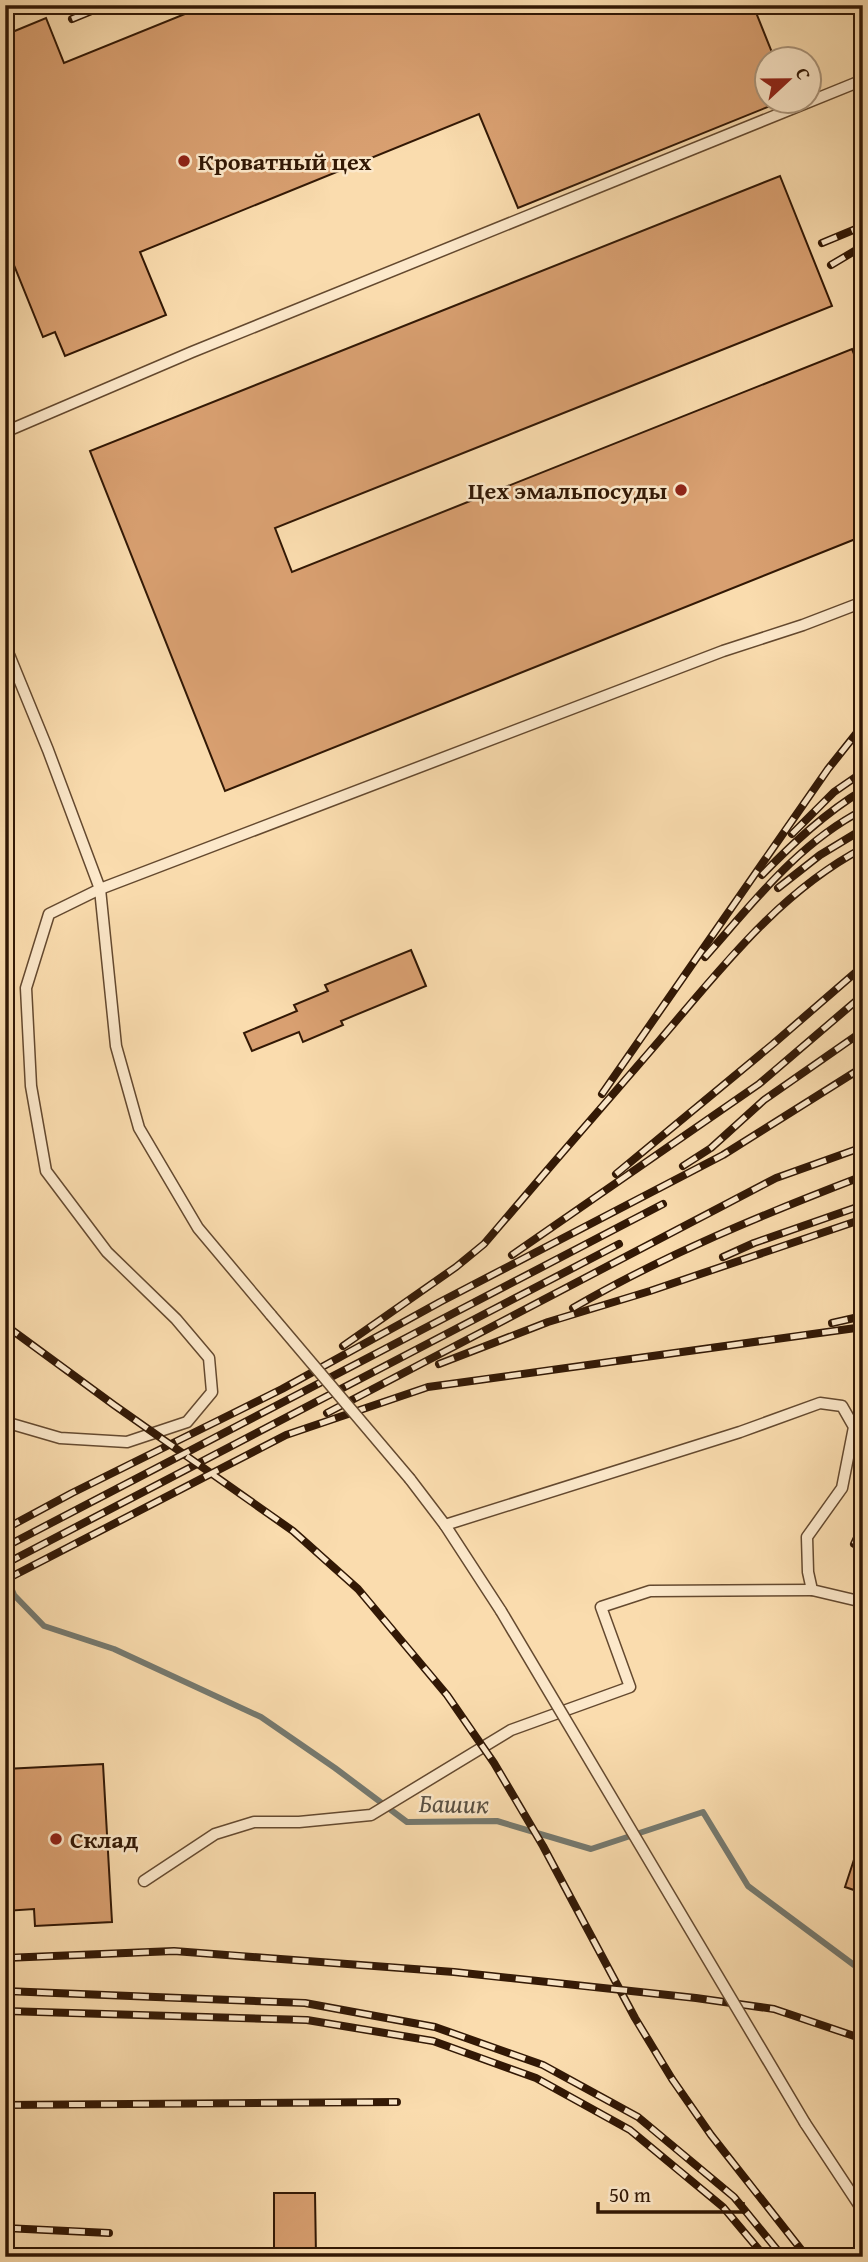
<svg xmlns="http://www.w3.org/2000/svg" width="868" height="2262" viewBox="0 0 868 2262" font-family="'Gentium Book Plus',serif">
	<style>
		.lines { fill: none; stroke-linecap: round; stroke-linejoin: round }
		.stream { stroke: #75796f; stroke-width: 6 }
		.building { fill: #d9a071; stroke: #321805; stroke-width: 2 }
		.service-casing { stroke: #64492f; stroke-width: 13 }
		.service { stroke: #fce8ca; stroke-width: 10 }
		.rail-casing { stroke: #321805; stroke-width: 8 }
		.rail { stroke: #fce8ca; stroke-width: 5; stroke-dasharray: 16; stroke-linecap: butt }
		.service-bridge-casing { stroke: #64492f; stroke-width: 13; stroke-linecap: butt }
		.service-bridge { stroke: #fce8ca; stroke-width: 10 }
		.poi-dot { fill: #8f2418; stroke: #fce8ca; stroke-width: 2.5 }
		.labels { text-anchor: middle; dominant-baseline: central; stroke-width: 5; stroke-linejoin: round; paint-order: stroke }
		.poi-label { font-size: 24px; font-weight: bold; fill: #321805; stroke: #fce8ca; text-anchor: start }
		.water-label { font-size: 26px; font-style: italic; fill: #595043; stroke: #fce8ca }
	</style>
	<rect width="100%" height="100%" fill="#fadcae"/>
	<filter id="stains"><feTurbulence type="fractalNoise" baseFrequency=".00286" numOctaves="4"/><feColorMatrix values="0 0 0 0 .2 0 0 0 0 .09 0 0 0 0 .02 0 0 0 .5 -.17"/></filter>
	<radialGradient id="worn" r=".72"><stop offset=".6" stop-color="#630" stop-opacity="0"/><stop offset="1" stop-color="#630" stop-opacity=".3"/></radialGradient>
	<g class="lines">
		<path class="stream" d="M5,1573l9,22 30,31 70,23 147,68 74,51 72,54 90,-1 94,28 112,-37 45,74 106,79 9,2"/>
	</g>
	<g class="building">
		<path d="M207,5h98l1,3 7,-3h440l22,55h-9v42h14l-262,106 -39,-94 -339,138 26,63 -101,41 -10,-24 -12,5 -38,-94v-208l41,-17 18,45z"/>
		<path d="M780,176l52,130 -557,222 17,44 560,-223 11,27v160l-638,255 -135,-340z"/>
		<path d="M411,950l15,36 -85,35 2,4 -40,17 -4,-10 -47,19 -8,-18 53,-22 -3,-6 34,-14 -3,-6z"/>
		<path d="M103,1764l9,158 -77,4 -1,-17 -29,2v-142z"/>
		<path d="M863,1832v61l-18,-6z"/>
		<path d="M274,2193h41l1,64h-42z"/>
	</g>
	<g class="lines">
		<g class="service-casing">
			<g id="service">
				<path d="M5,432l187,-80 671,-272"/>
				<path d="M5,645l43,105 52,139 16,157 23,82 59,100 73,87"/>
				<path d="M5,1422l55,16 67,4 60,-20 25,-30 -3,-34 -33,-39 -69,-67 -61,-81 -15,-85 -5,-98 23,-74 51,-25 623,-238 80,-26 60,-23"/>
				<path d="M410,1479l35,46 56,86"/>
				<path d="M445,1525l295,-93 80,-29 22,3 12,21 -12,61 -35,49 1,35 4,18 51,12"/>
				<path d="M144,1881l71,-47 39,-12h45l72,-7 140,-85 119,-43 -29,-80 49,-16 162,-1"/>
				<path d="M805,2123l58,88"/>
			</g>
		</g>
		<use href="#service" class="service"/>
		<g class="rail-casing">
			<g id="rail">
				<path d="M72,19l34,-14"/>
				<path d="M822,243l41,-17"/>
				<path d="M831,265l32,-19"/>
				<path d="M792,834l42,-42 29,-20"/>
				<path d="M762,875c31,-32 63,-62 101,-85"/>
				<path d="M778,888l42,-33 43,-26"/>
				<path d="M705,957c48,-54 92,-113 158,-147"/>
				<path d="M602,1094l226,-325 35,-44"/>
				<path d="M861,1134l2,-1"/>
				<path d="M683,1166l28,-18 53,-48 99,-69"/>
				<path d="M616,1174l157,-130 90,-78"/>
				<path d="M512,1255l247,-171 104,-89"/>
				<path d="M723,1257l31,-14 109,-38"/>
				<path d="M573,1308c91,-53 191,-94 290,-132"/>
				<path d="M832,1323l31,-7"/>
				<path d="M5,1325l109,80 179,126 65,58 89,106 47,68 49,83 92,172 37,61 39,56 96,122"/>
				<path d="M343,1346l113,-79 28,-23c58,-68 116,-135 175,-203 61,-71 119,-148 204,-193"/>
				<path d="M439,1364l109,-42 102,-31 213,-72"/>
				<path d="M327,1413l449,-235 87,-31"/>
				<path d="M5,1529l67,-36 210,-104 158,-87 283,-147 140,-88"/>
				<path d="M854,1544l9,-19"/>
				<path d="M5,1547l658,-343"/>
				<path d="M5,1564l614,-320"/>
				<path d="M5,1580l281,-145 142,-48 435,-60"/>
				<path d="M5,1958l169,-7 280,21 242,26 78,11 89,30"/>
				<path d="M5,1991l300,12 130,24 108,38 95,52 96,80 49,60"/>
				<path d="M5,2011l302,9 126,21 103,37 94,52 93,77 42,50"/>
				<path d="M5,2105l392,-3"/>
				<path d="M5,2228l104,5"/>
			</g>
		</g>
		<use href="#rail" class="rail"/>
		<g class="service-bridge-casing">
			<g id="service-bridge">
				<path d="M271,1315l139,164"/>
				<path d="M501,1611l304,512"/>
			</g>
		</g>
		<use href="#service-bridge" class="service-bridge"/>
	</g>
	<g class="poi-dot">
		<circle cx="184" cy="161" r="7"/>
		<circle cx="681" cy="490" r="7"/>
		<circle cx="56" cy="1839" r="7"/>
	</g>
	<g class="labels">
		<g class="poi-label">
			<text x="198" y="161">Кроватный цех</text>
			<text x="667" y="490" text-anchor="end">Цех эмальпосуды</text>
			<text x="70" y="1839">Склад</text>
		</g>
		<g class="water-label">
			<text transform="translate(454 1803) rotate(1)">Башик</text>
		</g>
	</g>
	<rect width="868" height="2262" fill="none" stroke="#fadcae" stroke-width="28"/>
	<rect x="7" y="7" width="854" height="2248" fill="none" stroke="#321805" stroke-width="3.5"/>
	<rect x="14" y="14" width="840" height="2234" fill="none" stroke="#321805" stroke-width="2"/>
	<g transform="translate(788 80) rotate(68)"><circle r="33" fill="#fce8ca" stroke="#ab957b" stroke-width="2"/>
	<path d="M0-5L12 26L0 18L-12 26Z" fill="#8f2418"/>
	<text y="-10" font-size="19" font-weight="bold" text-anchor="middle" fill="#321805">С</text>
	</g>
	<path d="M598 2202v10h145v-10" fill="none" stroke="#321805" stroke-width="3.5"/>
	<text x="609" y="2202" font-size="21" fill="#321805" stroke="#fce8ca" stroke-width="5" paint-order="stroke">50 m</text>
	<rect width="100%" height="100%" filter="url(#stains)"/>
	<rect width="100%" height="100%" fill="url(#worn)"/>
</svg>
